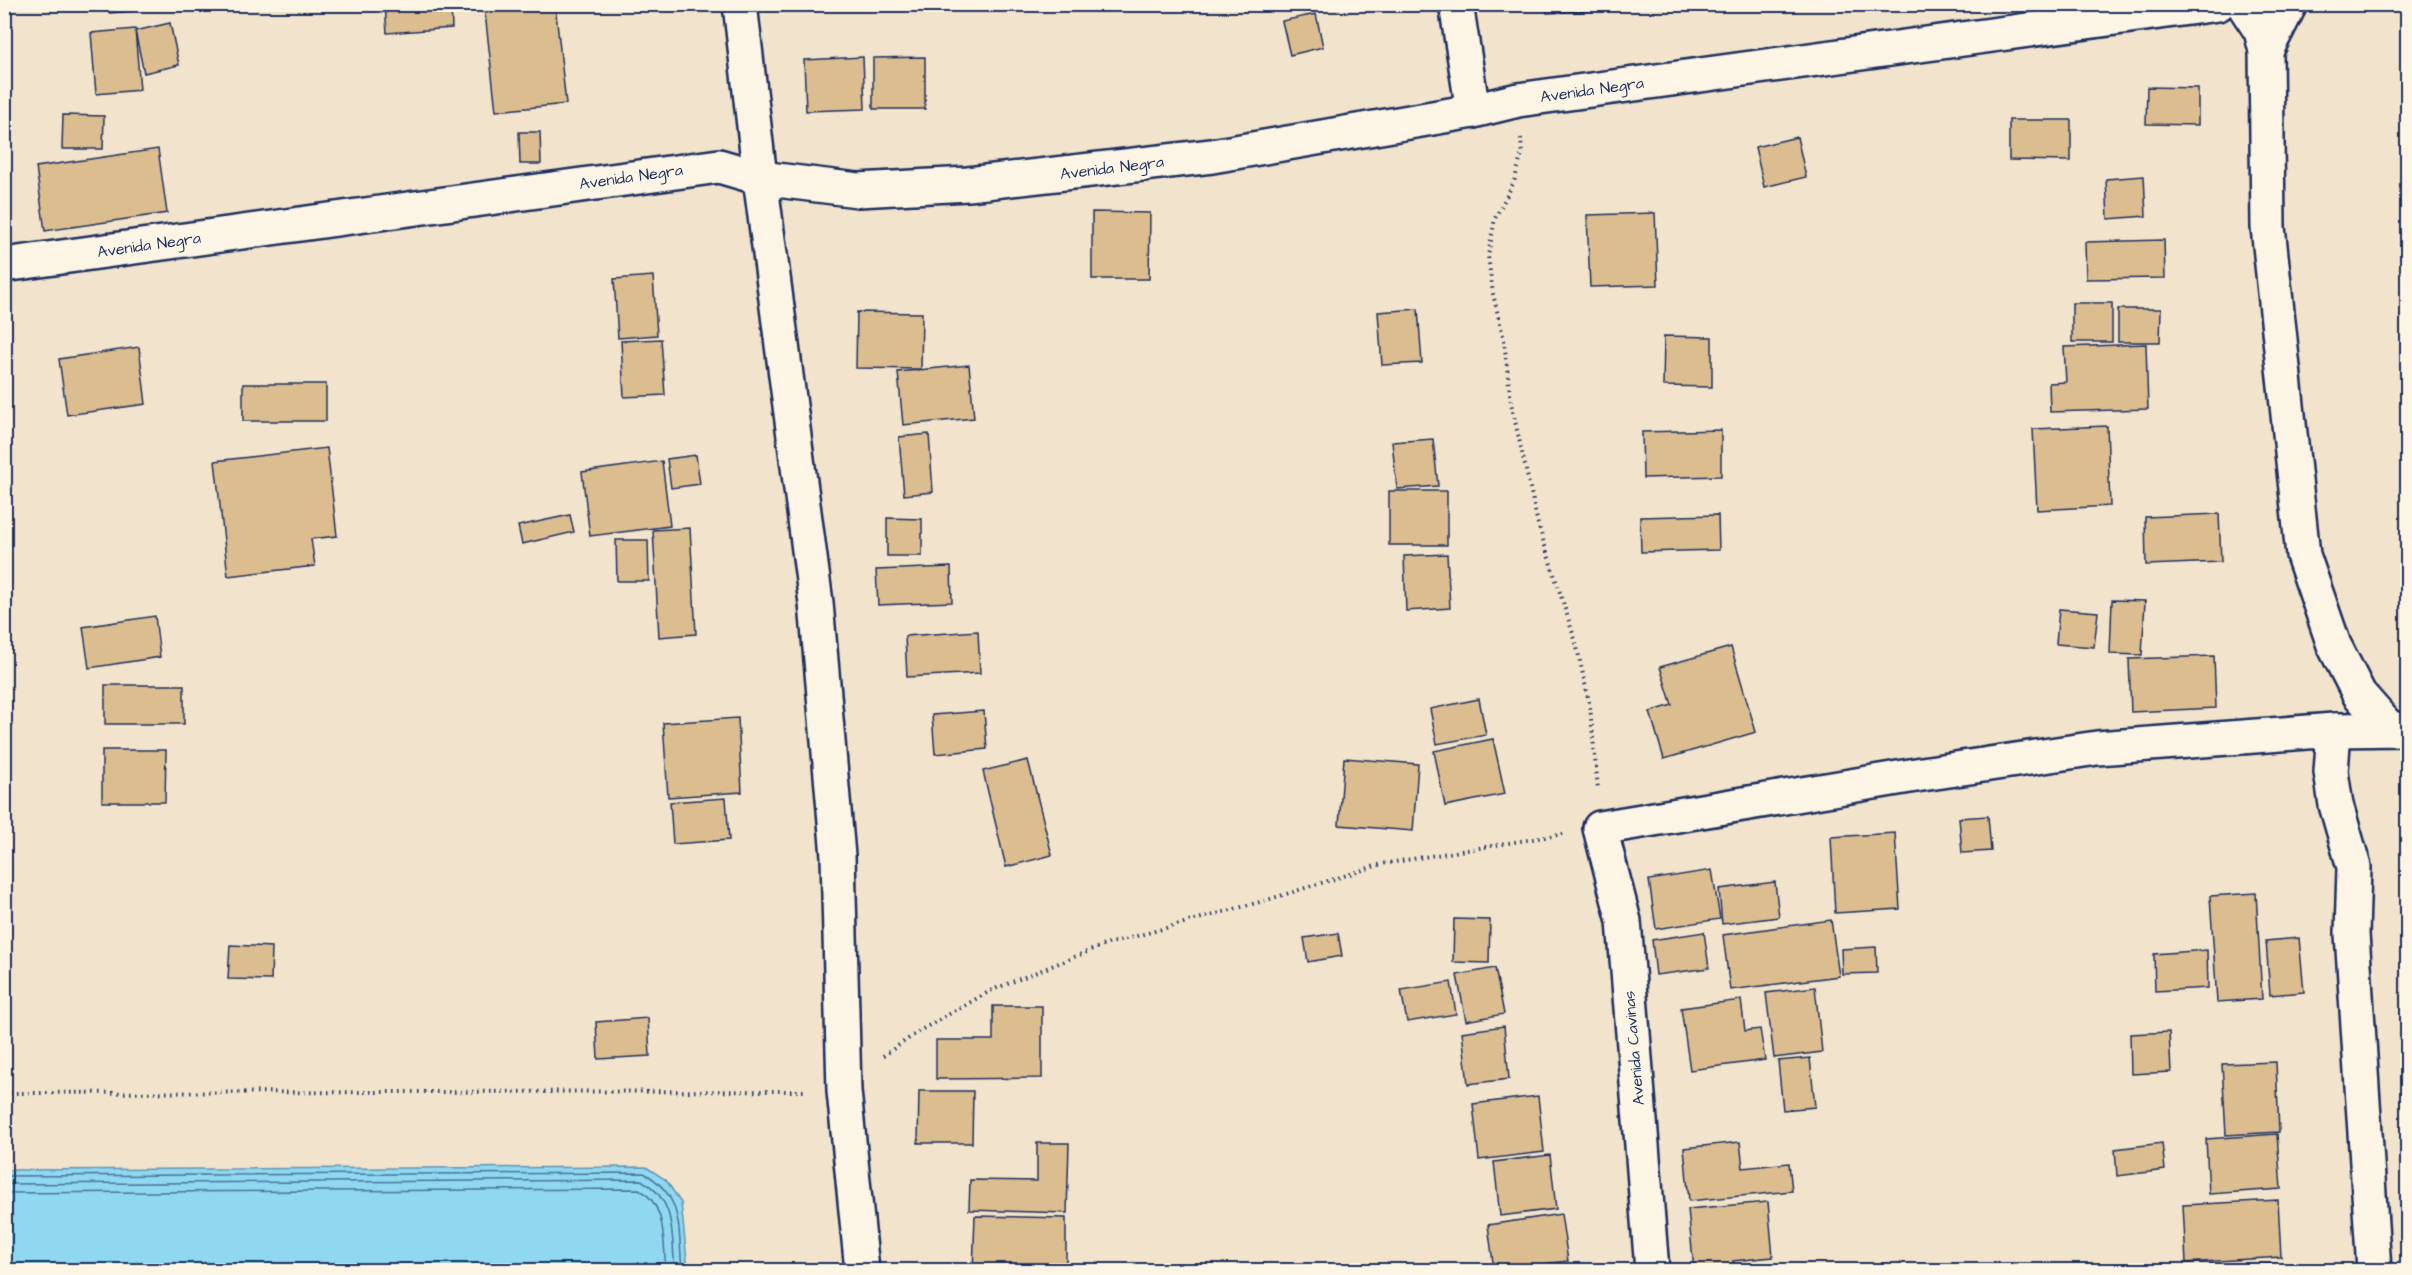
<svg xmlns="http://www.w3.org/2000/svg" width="2412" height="1275" viewBox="0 0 2412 1275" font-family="'Architects Daughter',sans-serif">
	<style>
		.water { fill: #8fd8f0; stroke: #6194b6; stroke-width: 1.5 }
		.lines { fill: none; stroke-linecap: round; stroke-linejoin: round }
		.shore { stroke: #497398; stroke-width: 1.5 }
		.building { fill: #dcbd90; stroke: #1b2f5e; stroke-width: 1.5 }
		.street-casing { stroke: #1b2f5e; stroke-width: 38 }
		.path { stroke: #1b2f5e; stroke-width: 4; stroke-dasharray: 1.5 4.5; stroke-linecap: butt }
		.street { stroke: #fcf5e5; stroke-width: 33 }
		.labels { text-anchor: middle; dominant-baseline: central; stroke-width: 6; stroke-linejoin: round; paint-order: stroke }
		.street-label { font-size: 16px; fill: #1b2f5e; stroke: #fcf5e5 }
	</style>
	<rect width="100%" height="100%" fill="#f2e4cc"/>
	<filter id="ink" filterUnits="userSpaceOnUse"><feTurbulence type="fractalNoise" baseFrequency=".0167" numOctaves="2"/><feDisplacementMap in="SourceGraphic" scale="12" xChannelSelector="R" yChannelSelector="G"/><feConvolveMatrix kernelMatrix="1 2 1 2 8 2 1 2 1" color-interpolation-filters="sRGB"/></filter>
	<g filter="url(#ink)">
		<path class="water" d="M646,1167l20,13 15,23 7,67h-683v-100z"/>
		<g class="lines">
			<g class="shore">
				<path d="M4,1176l640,-3c40,23 34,56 38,97"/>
				<path d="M4,1184l637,-4c36,20 30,55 34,90"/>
				<path d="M4,1193l635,-4c28,16 24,53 27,81"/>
			</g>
		</g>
		<g class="building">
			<path d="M110,4h22l1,7 -23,2z"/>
			<path d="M385,4h66l1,24 -65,5z"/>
			<path d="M484,4h71l11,100 -70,7z"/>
			<path d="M1546,4h43v7l-42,2z"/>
			<path d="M1316,14l7,33 -33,8 -8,-34z"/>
			<path d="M170,23l9,42 -35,8 -9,-42z"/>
			<path d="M135,29l5,61 -44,4 -5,-61z"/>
			<path d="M863,57l2,52 -59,2 -2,-51z"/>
			<path d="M925,57v52h-52v-51z"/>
			<path d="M2147,87l51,1v37l-52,-1z"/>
			<path d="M63,115l41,1 -1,33h-41z"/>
			<path d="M2009,120h62v41l-62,-1z"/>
			<path d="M519,132h21l1,32h-21z"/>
			<path d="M1797,137l9,40 -42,10 -9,-40z"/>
			<path d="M158,149l9,64 -122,18 -9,-64z"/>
			<path d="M2144,176l2,40 -38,3 -2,-40z"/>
			<path d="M1092,212l58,1 -1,66h-57z"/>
			<path d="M1655,213l3,72 -68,2 -3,-72z"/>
			<path d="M2164,240l1,38 -79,1 -1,-37z"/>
			<path d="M653,276l4,59 -39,3 -4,-59z"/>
			<rect x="2072" y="303" width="40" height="39"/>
			<path d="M1418,309l4,54 -40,2 -4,-53z"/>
			<path d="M2118,309h43l-1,33h-42z"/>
			<path d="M857,312l65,1 -1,56 -65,-1z"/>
			<path d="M1664,336l48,1v50l-49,-1z"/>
			<path d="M661,339l4,56 -41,2 -3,-56z"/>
			<path d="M2146,344l2,65 -98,3 -1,-29 17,-1 -2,-35z"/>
			<path d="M139,347l7,57 -79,11 -8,-56z"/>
			<path d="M969,365l5,53 -71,7 -5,-53z"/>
			<rect x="243" y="384" width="83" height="37"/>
			<path d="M2107,426l3,80 -73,4 -4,-81z"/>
			<path d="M1721,430v46l-78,2 -1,-46z"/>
			<path d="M929,434l4,58 -29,3 -5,-58z"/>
			<path d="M1433,439l5,47 -41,3 -5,-47z"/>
			<path d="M327,448l10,88 -26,3 4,27 -87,10 -13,-115z"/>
			<path d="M696,455l4,29 -29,4 -4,-29z"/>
			<path d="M662,461l8,65 -80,10 -8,-64z"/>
			<rect x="1389" y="491" width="58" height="54"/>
			<path d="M2219,514l2,48 -75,3 -1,-48z"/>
			<path d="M570,515l4,17 -52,12 -4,-18z"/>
			<path d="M1718,515l1,35 -78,2 -1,-35z"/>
			<path d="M887,518l35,1v37h-35z"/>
			<path d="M690,528l6,106 -37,3 -6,-107z"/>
			<path d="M616,540h32l1,41h-32z"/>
			<path d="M1447,554l3,54 -44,3 -2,-55z"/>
			<path d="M951,567l1,35 -74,3 -2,-35z"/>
			<path d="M2112,600l33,1 -3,54 -32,-1z"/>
			<path d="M2059,609l39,3 -4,35 -38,-3z"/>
			<path d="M155,616l5,41 -71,11 -6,-41z"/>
			<path d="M978,631l2,42 -73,4 -2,-41z"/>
			<path d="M1731,647l25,85 -92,27 -14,-47 22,-7 -12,-38z"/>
			<path d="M2214,656l2,52 -85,4 -2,-53z"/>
			<rect x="105" y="685" width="79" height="39"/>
			<path d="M1479,699l7,36 -49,9 -7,-35z"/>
			<path d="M984,711l3,38 -52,5 -3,-39z"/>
			<path d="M738,718l4,74 -74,5 -5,-74z"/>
			<path d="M1493,739l12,55 -60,12 -11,-55z"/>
			<path d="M102,750h64l-1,52h-63z"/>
			<path d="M1344,758l74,6 -5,67 -74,-6z"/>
			<path d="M1028,760l24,95 -46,12 -23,-96z"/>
			<path d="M726,798l3,42 -56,4 -3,-42z"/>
			<path d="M1988,816l3,35 -29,2 -3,-35z"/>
			<path d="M1895,833l5,76 -65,4 -4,-76z"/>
			<path d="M1712,870l8,49 -64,10 -7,-49z"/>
			<path d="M1775,882l4,35 -57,7 -3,-35z"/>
			<path d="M2256,893l6,106 -45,3 -7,-106z"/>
			<path d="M1454,919l36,1 -1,43 -36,-1z"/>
			<path d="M1831,920l8,56 -109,14 -7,-55z"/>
			<path d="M1704,932l5,36 -53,7 -4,-35z"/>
			<path d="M1338,933l4,23 -34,6 -4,-24z"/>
			<path d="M2299,938l5,54 -34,3 -4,-54z"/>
			<path d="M230,945l42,2 -1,33 -43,-1z"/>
			<path d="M1876,947l1,26 -35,1 -1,-25z"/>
			<path d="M2207,950l1,38 -53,3 -1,-37z"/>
			<path d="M1495,968l9,46 -38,7 -9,-46z"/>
			<path d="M1451,982l5,32 -49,8 -6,-32z"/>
			<path d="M1815,987l7,65 -48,6 -8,-65z"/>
			<path d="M1741,1000l4,31 15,-2 5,31 -75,10 -9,-62z"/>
			<path d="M993,1006h49v72l-106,1v-39h57z"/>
			<path d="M648,1018l2,38 -52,3 -2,-37z"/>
			<path d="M1504,1026l5,53 -41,5 -6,-52z"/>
			<path d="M2169,1032l2,40 -40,2 -1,-40z"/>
			<path d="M1810,1058l5,49 -32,3 -5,-49z"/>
			<path d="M2276,1062l3,70 -53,3 -4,-71z"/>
			<path d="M919,1091h54l-1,52h-54z"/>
			<path d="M1538,1096l6,56 -65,8 -6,-56z"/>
			<path d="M2277,1134l4,55 -72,5 -3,-55z"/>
			<path d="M1740,1142l3,26 46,-5 3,28 -103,10 -5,-53z"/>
			<path d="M1037,1143h32l-2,70 -98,-3 1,-30 67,1z"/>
			<path d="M2162,1143l3,27 -48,6 -2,-27z"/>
			<path d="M1550,1155l6,54 -56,7 -6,-54z"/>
			<path d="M2278,1200l3,57 -95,6 -3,-58z"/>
			<path d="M1768,1202l5,55 -40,4 1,9h-40l-6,-61z"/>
			<path d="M1561,1214l7,47 -74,9 -6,-45z"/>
			<path d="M975,1216l91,2v52h-93z"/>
			<path d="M1769,1263l1,7h-34v-4z"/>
			<path d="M2313,1263v7h-79v-5z"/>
		</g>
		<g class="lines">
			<g class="street-casing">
				<g id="street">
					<path d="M740,4l20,174 56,425 22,253 6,235 18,179"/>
					<path d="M1456,4l17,107"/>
					<path d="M2243,4l18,27 5,20"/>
					<path d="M2290,4l-24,47 2,176 35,328 31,90 25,49 31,35"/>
					<path d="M4,265l715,-99 41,12 98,12 110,-6 244,-28 261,-45 45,-11 700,-96"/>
					<path d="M2334,730l-3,42 5,33 18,62 -2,67 22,336"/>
					<path d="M1652,1270l-28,-349 -24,-93 322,-54 175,-26 237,-18 74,-1"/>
				</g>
			</g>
			<g class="path">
				<path d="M1521,138l1,15 -8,29 -19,36 -7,38 5,38 11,46 7,63 27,121 38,119 14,63 8,83"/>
				<path d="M883,1056l38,-26 71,-40 112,-45 163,-45 115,-36 181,-30"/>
				<path d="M4,1093l801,-2"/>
			</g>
			<use href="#street" class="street"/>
		</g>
	</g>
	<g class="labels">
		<g class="street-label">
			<text transform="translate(1592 90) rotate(-8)">Avenida Negra</text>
			<text transform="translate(1112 168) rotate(-7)">Avenida Negra</text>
			<text transform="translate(631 177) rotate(-8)">Avenida Negra</text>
			<text transform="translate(149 245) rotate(-8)">Avenida Negra</text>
			<text transform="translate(1634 1048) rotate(-95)">Avenida Cavinas</text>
		</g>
	</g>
	<rect width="2412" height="1275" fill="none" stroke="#fcf5e5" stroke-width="24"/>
	<rect x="12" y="12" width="2388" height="1251" fill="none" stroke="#1b2f5e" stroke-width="2" filter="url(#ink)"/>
</svg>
